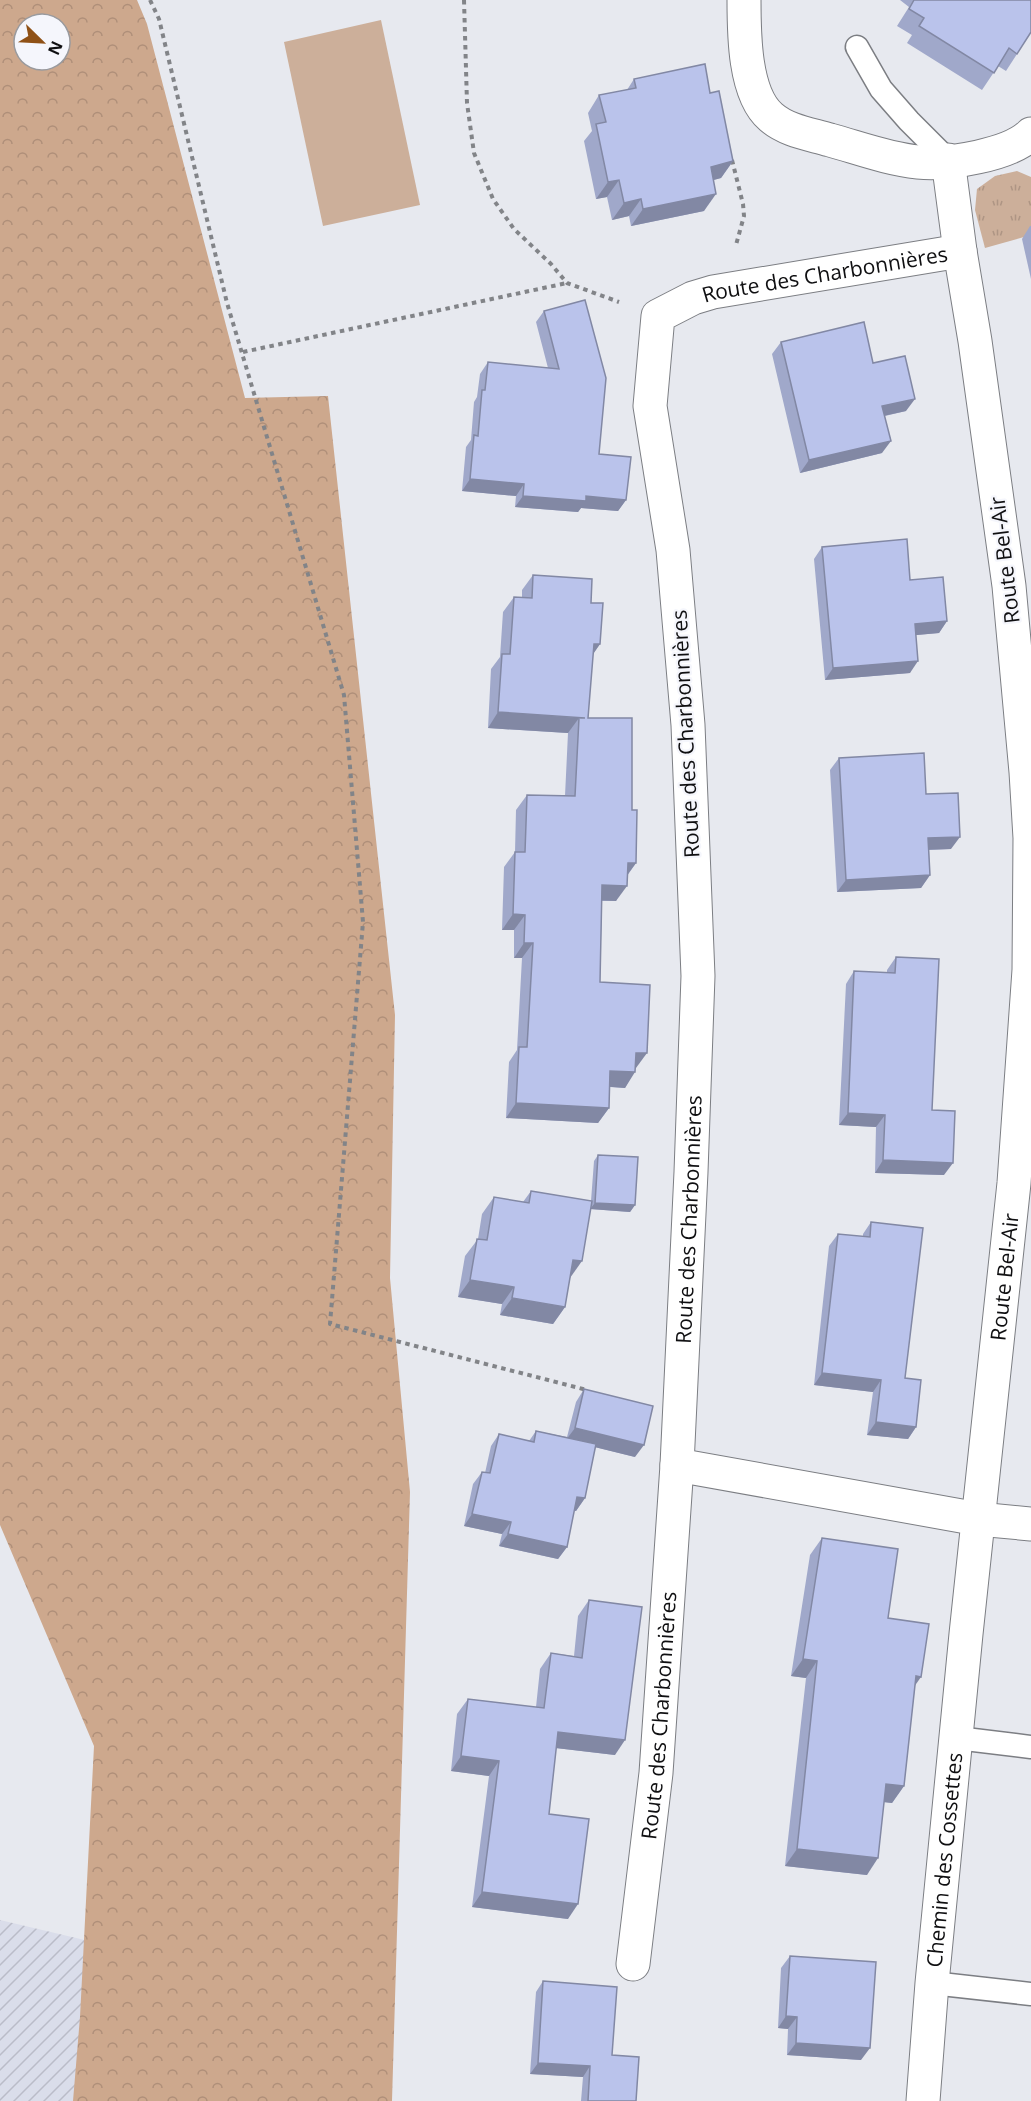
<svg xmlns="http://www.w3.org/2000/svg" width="1031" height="2101" viewBox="0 0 1031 2101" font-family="'Open Sans',sans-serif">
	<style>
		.industrial { fill: url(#industrial-furrows) }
		.grass { fill: url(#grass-tufts) }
		.forest { fill: url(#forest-crowns); fill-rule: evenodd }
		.pitch { fill: #ccaf9a }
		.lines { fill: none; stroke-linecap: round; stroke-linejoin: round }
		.service-casing { stroke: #7c7e83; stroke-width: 25 }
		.minor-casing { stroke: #7c7e83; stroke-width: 35 }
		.path { stroke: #828488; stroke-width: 4; stroke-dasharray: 4.5 4.5; stroke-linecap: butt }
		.service { stroke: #fff; stroke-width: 22 }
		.minor { stroke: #fff; stroke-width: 33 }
		.wall { fill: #a0a8ca }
		.shaded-wall { fill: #8288a4 }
		.building { fill: #bac3eb; stroke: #8288a4; stroke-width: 1.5 }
		.labels { text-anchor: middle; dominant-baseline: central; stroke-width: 4.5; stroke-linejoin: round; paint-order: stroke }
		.street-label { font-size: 21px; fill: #0f0f11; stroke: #f5f6fc }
	</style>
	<defs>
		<pattern id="industrial-furrows" width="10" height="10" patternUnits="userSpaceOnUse" patternTransform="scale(1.5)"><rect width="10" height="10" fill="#daddea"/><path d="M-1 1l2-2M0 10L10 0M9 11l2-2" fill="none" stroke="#babcc8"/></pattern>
		<pattern id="grass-tufts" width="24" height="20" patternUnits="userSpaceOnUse" patternTransform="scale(1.5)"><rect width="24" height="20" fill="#ccaf9a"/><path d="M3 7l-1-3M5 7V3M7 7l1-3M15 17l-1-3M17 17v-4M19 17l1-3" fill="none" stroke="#ae9584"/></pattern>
		<pattern id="forest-crowns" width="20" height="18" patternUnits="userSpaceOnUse" patternTransform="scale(1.5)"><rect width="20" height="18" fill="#cda88d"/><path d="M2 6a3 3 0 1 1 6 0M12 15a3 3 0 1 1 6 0" fill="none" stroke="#af8f79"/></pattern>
	</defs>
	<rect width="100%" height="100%" fill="#e7e9ef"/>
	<path class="industrial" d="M0,1920l93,22 -1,159h-92z"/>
	<path class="grass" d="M1017,171l14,6v58l-46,13 -10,-38 2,-21 18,-13z"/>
	<path class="forest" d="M0,0h137l10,24 98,374 83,-2 67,619 -5,263 20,214 -18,609h-319l7,-84 14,-271 -94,-221zM24,24h36v36h-36z"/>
	<path class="pitch" d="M381,20l39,185 -97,21 -39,-184z"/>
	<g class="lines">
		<g class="service-casing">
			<g id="service">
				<path d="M857,47l24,42 28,32 39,39"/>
				<path d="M957,1738l74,9"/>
				<path d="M932,1983l99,11"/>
			</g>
		</g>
		<g class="minor-casing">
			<g id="minor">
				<path d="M744,0c0,33 0,94 27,117 16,14 39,17 59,23 29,8 58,19 88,22 30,3 92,-7 113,-28"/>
				<path d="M677,1465l301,54 53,5"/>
				<path id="s1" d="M633,1964l23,-191 21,-308 14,-293 7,-196 -10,-251 -15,-175 -23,-144 8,-90 35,-18 20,-6 247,-41"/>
				<path id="s2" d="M923,2101l9,-118 34,-349 48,-451 15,-213 1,-132 -4,-66 -17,-186 -34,-245 -15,-90 -12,-91"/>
			</g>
		</g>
		<g class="path">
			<path d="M150,0l9,19 68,284 117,392 19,227 -33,402 257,66"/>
			<path d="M464,0l3,103 7,50 19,46 21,30 37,35 16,19 52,19"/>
			<path d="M732,160l11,44 1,12 -8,29"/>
			<path d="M243,352l324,-69"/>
		</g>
		<use href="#service" class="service"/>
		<use href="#minor" class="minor"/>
	</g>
	<g class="wall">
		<path d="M900,0h131l-14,54 -11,17 -8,-5 -16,24 -75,-47 5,-8 -15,-9 12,-19z"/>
		<path d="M634,79l76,14 23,68 -12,17 -8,2 -9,31 -73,15 -2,-10 -17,4 -5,-23 -11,2 -12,-58 8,-10 -4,-18 11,-18 28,-5z"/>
		<path d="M1030,226h1v53l-9,-40z"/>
		<path d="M544,311l55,143 27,46 -8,11 -37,-3 -3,4 -63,-5 1,-11 -54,-5 4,-44 5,-7 3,-38 3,-5 3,-23 8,-12 60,6 -12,-46z"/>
		<path d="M781,342l92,21 33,48 -21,5 -3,37 -82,20 -28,-119z"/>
		<path d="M822,547l88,33 37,41 -8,12 -23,2 -6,38 -85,7 -11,-121z"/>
		<path d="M533,575l58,28 9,41 -7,10 -5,64 44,92 4,53 -9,13 -11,25h-14l-2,81 36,86 -11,20 -15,-1 -1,21 -11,15 -92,-5 3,-56 8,-12 5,-92h-8v-28h-12l2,-63 11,-15 1,-42 11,-15 38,1 3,-63 -80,-5 3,-59 9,-12 3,-45 11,-15h8v-7z"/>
		<path d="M839,758l87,36 25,55 -22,1 1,25 -9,13 -84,4 -7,-122z"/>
		<path d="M896,957l36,153 12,65 -69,-2 1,-46 -37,-2 7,-141 8,-13 33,2v-3z"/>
		<path d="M598,1155l37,50 -5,7 -39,-3 -21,69 -5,29 -12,17 -53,-9 2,-11 -44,-7 7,-41 13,-17 4,-25 12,-17 29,5 8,-11 60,10 3,-40z"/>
		<path d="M871,1222l45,205 -8,12 -41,-4 6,-43 -59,-7 15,-139 9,-12 25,3v-3z"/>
		<path d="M584,1389l51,68 -40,-10 -10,51 -9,13 -2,-1 -7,37 -9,12 -59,-13 3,-12 -38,-8 9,-42 9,-12 3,1 6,-27 8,-12 30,7 7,-10 31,6 9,-35z"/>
		<path d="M822,1538l66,80 27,68 -11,100 -12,17 -8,-1 -17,73 -82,-9 21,-188 -15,-2 19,-121z"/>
		<path d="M589,1600l26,155 -59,-7 -7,66 19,105 -96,-12 17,-131 -38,-5 6,-57 11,-15 68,8 4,-38 11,-16 23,3 4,-40z"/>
		<path d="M790,1956l71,104 -74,-5 1,-26 -10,-1 3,-60z"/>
		<path d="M543,1981l69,74 24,46h-55l2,-24 -53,-3 6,-82z"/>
	</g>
	<g class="shaded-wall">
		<path d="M733,161l-12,17 -22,6 12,-17z"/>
		<path d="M619,180l-12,17 -11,2 12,-17z"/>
		<path d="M716,194l-12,17 -73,15 12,-17z"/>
		<path d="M641,199l-12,17 -17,4 12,-17z"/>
		<path d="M915,399l-9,12 -32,7 8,-12z"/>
		<path d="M891,441l-9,12 -82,20 9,-13z"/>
		<path d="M470,479l54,5 -8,12 -54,-5z"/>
		<path d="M523,496h63l40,4 -8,11 -37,-3 -3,4 -63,-5z"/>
		<path d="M947,621l-8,12 -33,3 9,-12z"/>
		<path d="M594,644h6l-11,16z"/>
		<path d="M918,661l-8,12 -85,7 8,-12z"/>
		<path d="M498,712l81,6 -11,15 -80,-5z"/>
		<path d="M960,837l-9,12 -31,1 8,-12z"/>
		<path d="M628,863h8l-11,15z"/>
		<path d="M930,875l-9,13 -84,4 9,-12z"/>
		<path d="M602,885l25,1 -11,15 -24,-1z"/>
		<path d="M513,914l12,1 -11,15h-12z"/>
		<path d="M524,943h9l-11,15h-8z"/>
		<path d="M636,1053h11l-11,15z"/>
		<path d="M610,1071l25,1 -10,16 -25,-2z"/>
		<path d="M516,1103l93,5 -11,15 -92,-5z"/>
		<path d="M848,1113l37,2 -9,12 -37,-2z"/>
		<path d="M883,1160l70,3 -9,12 -69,-2z"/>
		<path d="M595,1203l40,2 -5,7 -40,-3z"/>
		<path d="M573,1260l9,1 -12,17z"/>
		<path d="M470,1280l44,7 -12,17 -44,-7z"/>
		<path d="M512,1298l53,9 -12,17 -53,-9z"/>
		<path d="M822,1373l59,7 -8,12 -59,-7z"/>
		<path d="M876,1422l40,5 -8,12 -41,-4z"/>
		<path d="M575,1428l69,17 -9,12 -69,-17z"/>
		<path d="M577,1497l8,1 -9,13 -8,-2z"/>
		<path d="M472,1514l39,8 -9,12 -38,-8z"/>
		<path d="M508,1534l59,13 -9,12 -59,-13z"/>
		<path d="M803,1659l14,2 -11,17 -15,-2z"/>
		<path d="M916,1676l5,1 -12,17z"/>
		<path d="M558,1732l67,8 -10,15 -68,-8z"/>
		<path d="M461,1756l38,5 -10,15 -38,-5z"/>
		<path d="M886,1784l18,2 -12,17 -18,-2z"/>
		<path d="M797,1849l81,9 -11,17 -82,-9z"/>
		<path d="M482,1892l96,12 -10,15 -96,-12z"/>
		<path d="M786,2016l11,1 -9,12 -10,-1z"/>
		<path d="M796,2043l74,5 -9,12 -74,-5z"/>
		<path d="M538,2063l52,3 -7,11 -53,-3z"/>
	</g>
	<g class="building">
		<path d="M914,0h117v32l-14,22 -8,-6 -15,25 -75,-47 5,-8 -15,-9z"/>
		<path d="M705,64l5,29 9,-2 14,70 -22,6 5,27 -73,15 -2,-10 -17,4 -5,-23 -11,2 -12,-58 10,-2 -7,-27 37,-7 -2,-9z"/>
		<path d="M585,300l21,78 -7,76 32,3 -5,43 -40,-4v5l-63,-5 1,-12 -54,-5 4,-44 4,1 4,-46h3l3,-28 71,7 -15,-58z"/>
		<path d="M864,322l9,41 32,-7 10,43 -33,7 9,35 -82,19 -28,-118z"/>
		<path d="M907,539l3,41 33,-3 4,44 -32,3 3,37 -85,7 -11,-121z"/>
		<path d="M533,575l59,4 -1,24h12l-3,41h-6l-6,74h44v92h5l-1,53h-8l-1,23 -25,-1 -2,97 50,3 -3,68h-11l-1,19 -25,-1 -1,37 -93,-5 3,-56h8l6,-104h-9l1,-28 -12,-1 2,-62h10l2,-57 48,1 4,-78h6l-87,-6 4,-58h8l4,-57 18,1z"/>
		<path d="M924,753l2,41 32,-1 2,44 -32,1 2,37 -84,5 -7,-122z"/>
		<path d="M896,957l43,2 -7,151 23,1 -2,52 -70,-3 2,-45 -37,-2 6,-142 41,2z"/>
		<path d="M598,1155l40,2 -3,48 -40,-2z"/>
		<path d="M531,1191l61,10 -10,60 -9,-1 -8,47 -53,-9 2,-11 -44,-7 7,-41 10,1 7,-43 35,6z"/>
		<path d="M871,1222l52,6 -18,150 16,2 -5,47 -40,-5 5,-42 -59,-7 16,-139 32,3z"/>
		<path d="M584,1389l69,17 -9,39 -69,-17z"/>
		<path d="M536,1431l60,13 -11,54 -8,-1 -10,50 -59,-13 3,-12 -39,-8 10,-42 8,1 9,-39 35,8z"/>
		<path d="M822,1538l76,11 -10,69 41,6 -8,53 -5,-1 -12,110 -18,-2 -8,74 -81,-9 20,-188 -14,-2z"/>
		<path d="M589,1600l53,7 -17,133 -67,-8 -9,82 40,5 -11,85 -96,-12 17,-131 -38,-5 7,-57 76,9 7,-55 31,5z"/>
		<path d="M790,1956l86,6 -6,86 -74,-5 1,-26 -11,-1z"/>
		<path d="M543,1981l74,6 -5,68 27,2 -3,44h-48l2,-35 -52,-3z"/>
	</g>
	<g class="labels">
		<g class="street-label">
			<text stroke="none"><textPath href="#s1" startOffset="1827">Route des Charbonnières</textPath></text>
			<text transform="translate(1004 560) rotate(-97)">Route Bel-Air</text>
			<text transform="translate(685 734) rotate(-93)">Route des Charbonnières</text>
			<text stroke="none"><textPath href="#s1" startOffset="747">Route des Charbonnières</textPath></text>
			<text stroke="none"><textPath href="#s2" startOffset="828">Route Bel-Air</textPath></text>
			<text stroke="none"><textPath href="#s1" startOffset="250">Route des Charbonnières</textPath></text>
			<text stroke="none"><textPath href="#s2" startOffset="242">Chemin des Cossettes</textPath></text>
		</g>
	</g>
	<g transform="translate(42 42) rotate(114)"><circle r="28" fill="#f5f6fc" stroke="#999a9e" stroke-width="1.5"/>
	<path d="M0-4.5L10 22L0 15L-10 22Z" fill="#8f5116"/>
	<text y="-9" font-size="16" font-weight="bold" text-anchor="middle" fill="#0f0f11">N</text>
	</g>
</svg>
